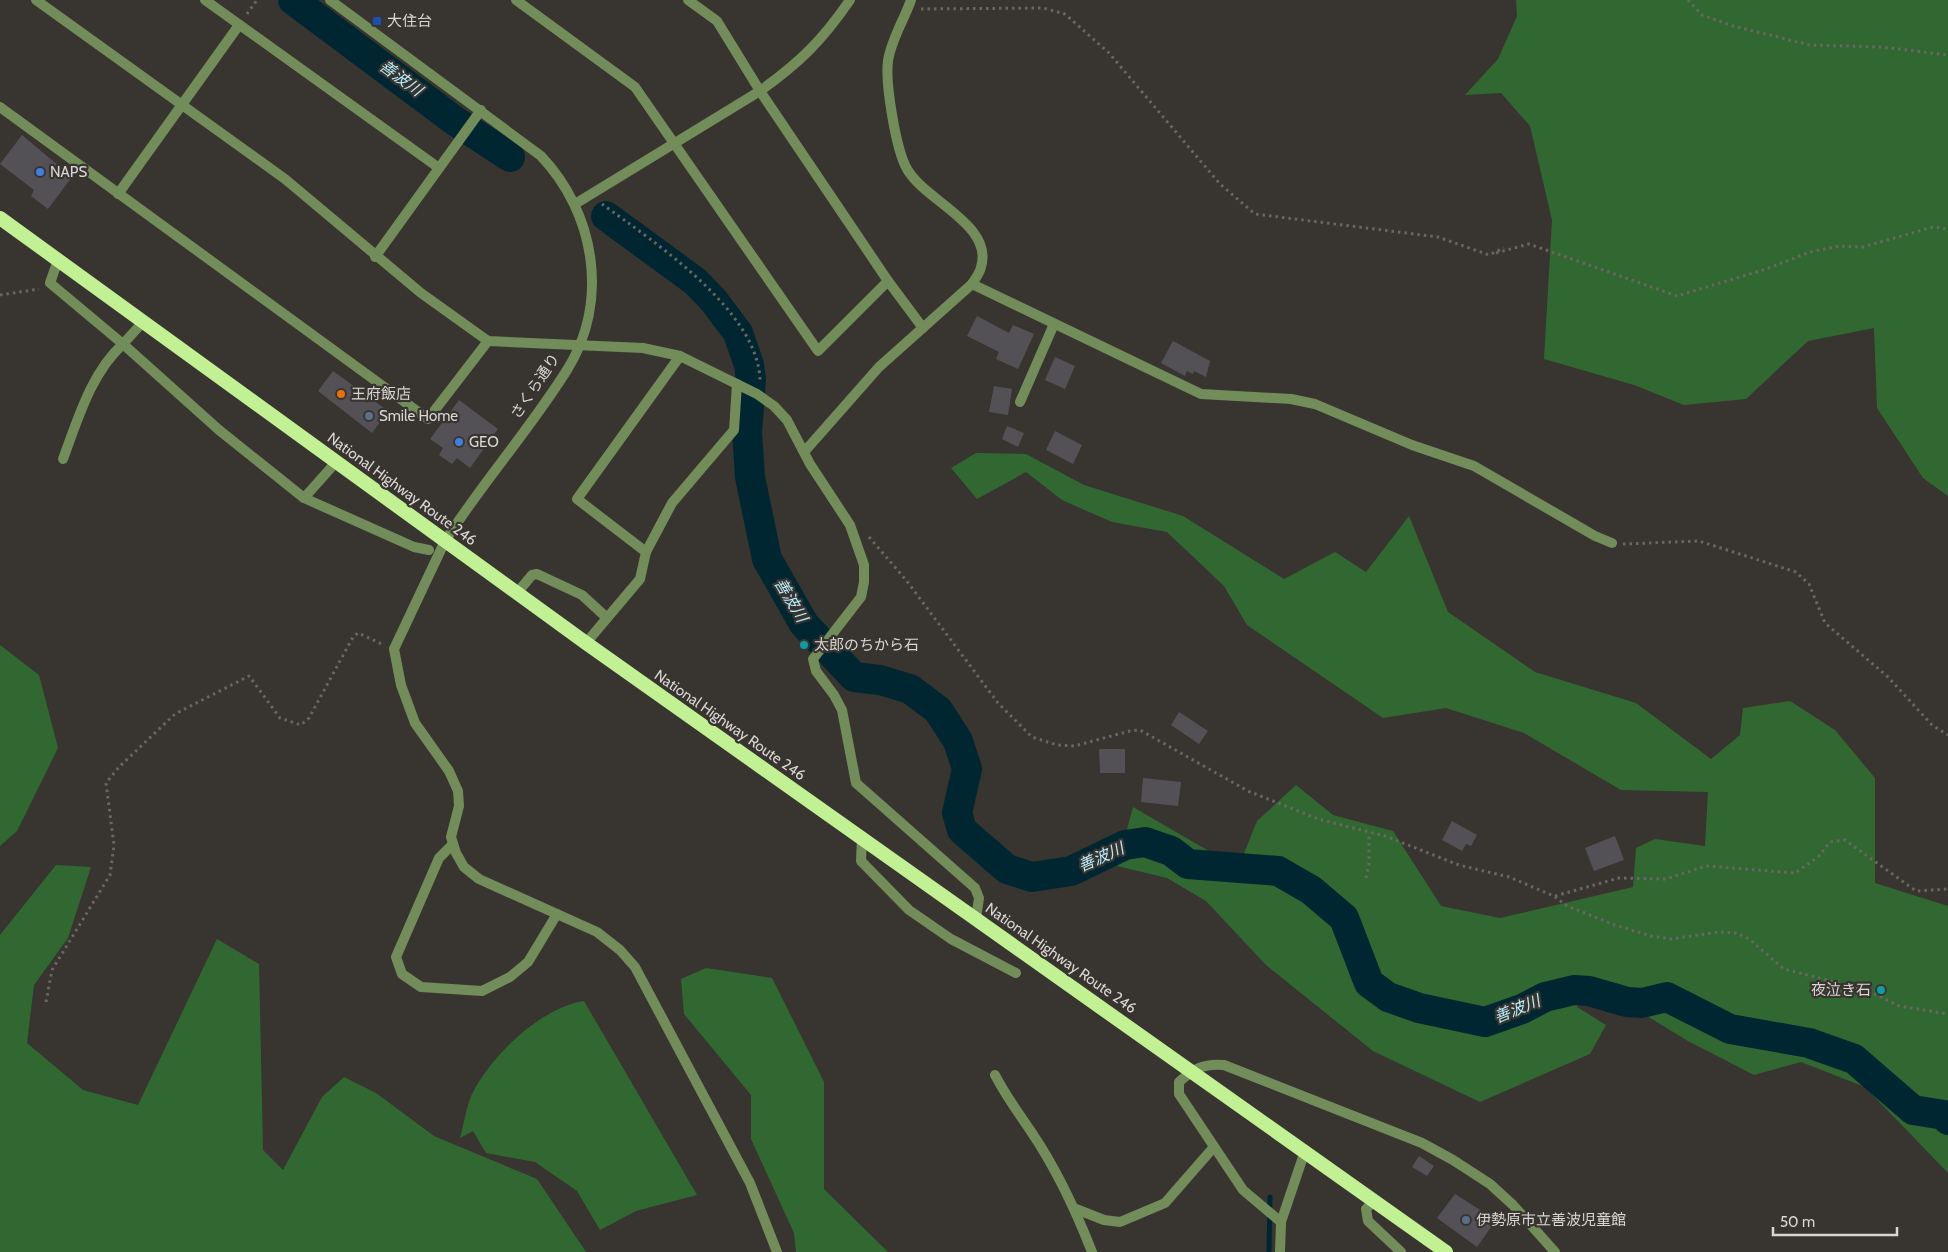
<svg xmlns="http://www.w3.org/2000/svg" width="1948" height="1252" viewBox="0 0 1948 1252" font-family="Cabin,'Noto Sans JP',sans-serif">
	<style>
		.green { fill: #316832 }
		.lines { fill: none; stroke-linecap: round; stroke-linejoin: round }
		.stream { stroke: #002731; stroke-width: 5 }
		.river { stroke: #002731; stroke-width: 30 }
		.building { fill: #545156 }
		.path { stroke: #6a6763; stroke-width: 3; stroke-dasharray: 2.5 4; stroke-linecap: butt }
		.service { stroke: #728d59; stroke-width: 10 }
		.pedestrian { stroke: #728d59; stroke-width: 10 }
		.minor { stroke: #728d59; stroke-width: 10 }
		.tertiary { stroke: #728d59; stroke-width: 10 }
		.trunk { stroke: #c2f194; stroke-width: 14 }
		.transit-dot { fill: #1a4fb4; stroke: #383430; stroke-width: 2 }
		.shop-dot { fill: #3f7fe0; stroke: #383430; stroke-width: 2 }
		.food-dot { fill: #e8710a; stroke: #383430; stroke-width: 2 }
		.service-dot { fill: #5c6f8a; stroke: #383430; stroke-width: 2 }
		.culture-dot { fill: #0f9aa8; stroke: #383430; stroke-width: 2 }
		.labels { text-anchor: middle; dominant-baseline: central; stroke-width: 4.5; stroke-linejoin: round; paint-order: stroke }
		.poi-label { font-size: 15px; fill: #d9d6d4; stroke: #383430; text-anchor: start }
		.street-label { font-size: 15px; fill: #d9d6d4; stroke: #383430 }
		.water-label { font-size: 16px; font-style: italic; fill: #b7edfe; stroke: #383430 }
	</style>
	<rect width="100%" height="100%" fill="#383430"/>
	<g class="green">
		<path d="M1516,0h432v496l-25,-18 -46,-70 -3,-80 -66,13 -62,58 -62,6 -50,-20 -90,-26 8,-139 -22,-94 -29,-33 -36,2 33,-36 19,-43z"/>
		<path d="M976,453l50,1 58,31 99,31 101,63 51,-27 31,20 43,-56 39,96 87,60 101,31 75,56 29,-24 3,-27 47,-7 45,29 40,48v105l73,23v267l-83,-86 -64,-25 -47,13 -66,-34 -100,-61 -11,27 29,18 -16,29 -110,48 -107,-51 -107,-86 -60,-64 -39,-23 -50,-12 16,-59 105,61 19,-47 39,-36 37,30 60,16 48,75 59,12 133,-31 3,-39 19,-9 50,7 3,-54 -87,-2 -97,-57 -78,-25 -63,10 -136,-93 -23,-39 -57,-54 -55,-10 -50,-22 -36,-28 -49,27 -26,-31z"/>
		<path d="M0,645l39,30 19,73 -41,83 -17,15z"/>
		<path d="M56,865l35,2 -23,71 -34,47 -7,58 56,47 55,15 79,-166 42,25 4,186 20,20 39,-73 22,-20 32,16 58,43 103,43 49,73h-586v-317z"/>
		<path d="M706,968l66,10 52,104v107l64,63h-92l-2,-19 -43,-94v-44l-67,-81 -3,-35z"/>
		<path d="M584,1001l113,194 -61,16 -36,19 -23,-39 -42,-29 -49,-9 -13,-22 -13,7c4,-14 6,-31 12,-44 20,-39 68,-86 112,-93z"/>
	</g>
	<g class="lines">
		<path class="stream" d="M1269,1252l1,-55"/>
		<g class="river">
			<path d="M293,0l162,121 55,36"/>
			<path d="M606,216l90,66 18,19 24,32 11,32 2,15 -4,52 3,45 17,82 37,65 50,53 26,3 30,9 28,21 20,31 9,28 -10,44 5,17 45,39 25,8 39,-6 54,-26 20,-3 26,9 17,13 90,7 33,19 33,28 25,65 19,14 31,11 66,14 37,-13 23,-12 29,-7 15,1 38,11 15,1 25,-6 63,32 79,14 45,16 59,51 31,5 4,5"/>
		</g>
	</g>
	<g class="building">
		<path d="M22,135l50,42 -24,32 -17,-13 3,-6 -34,-26z"/>
		<path d="M977,316l32,17 4,-8 21,9 -16,35 -22,-10 3,-7 -32,-16z"/>
		<path d="M1173,341l37,20 -4,16 -12,-6 -1,3 -6,-3 -2,5 -24,-13z"/>
		<path d="M1055,357l20,9 -10,23 -20,-9z"/>
		<path d="M333,371l55,40 -16,22 -54,-42z"/>
		<path d="M994,386l18,3 -4,26 -19,-3z"/>
		<path d="M459,400l39,29 -28,39 -13,-10 -5,6 -13,-9 4,-7 -13,-9z"/>
		<path d="M1007,426l17,7 -6,14 -16,-8z"/>
		<path d="M1055,431l27,14 -9,19 -27,-14z"/>
		<path d="M1179,712l29,19 -9,13 -28,-19z"/>
		<path d="M1099,749h26v24h-25z"/>
		<path d="M1143,778l38,4 -3,24 -37,-4z"/>
		<path d="M1452,821l25,14 -6,11 -5,-2 -4,7 -20,-11z"/>
		<path d="M1615,836l9,24 -30,11 -9,-23z"/>
		<path d="M1419,1156l15,10 -7,10 -15,-9z"/>
		<path d="M1455,1194l41,26 -19,27 -40,-29z"/>
	</g>
	<g class="lines">
		<g class="path">
			<path d="M1688,0l14,15 31,11 77,19 71,2 67,8"/>
			<path d="M921,9l122,-1 22,6 44,39 111,131 35,30 183,23 51,18 15,-7"/>
			<path d="M247,14l10,-14"/>
			<path d="M602,204c52,38 157,107 158,177"/>
			<path d="M1496,253l33,-9 148,52 89,-27 44,-17 29,-6 24,1 70,-20 15,2"/>
			<path d="M0,295l39,-6"/>
			<path d="M869,537l37,43 92,123 34,34 25,8 17,1 56,-15 10,-1 108,61 70,28 67,17 74,29 50,12 45,19 13,10 48,19 36,11 20,3 48,-7 18,1 12,6 35,30 85,22 30,15 49,8"/>
			<path d="M1623,544l76,-3 97,31 13,12 16,39 63,54 44,48 16,10"/>
			<path d="M1366,878l3,-14v-31"/>
			<path d="M1555,896l64,-18 47,1 40,-13 89,7 23,-16 12,-15 15,-2 71,51 32,-2"/>
			<path d="M46,1002l6,-32 58,-95 4,-30 -8,-62 13,-16 56,-53 74,-38 31,42 21,7 8,-7 44,-81 5,-4 26,12"/>
		</g>
		<g class="service">
			<path d="M63,459c15,-40 28,-86 60,-115"/>
			<path d="M646,552l26,-49 62,-73 3,-46"/>
			<path d="M453,844l-14,14 -43,99 6,17 19,13 61,4 28,-14 18,-15 29,-48"/>
			<path d="M1374,1201l-8,8 2,12 33,31"/>
		</g>
		<path class="pedestrian" d="M304,498l110,49 15,3"/>
		<g class="minor">
			<path d="M36,0l249,179 136,114 67,48 155,7 37,8 77,38 17,12 13,14 23,44 40,61 14,40v17l-3,15 -48,62 3,12 18,24 8,15 14,73 119,105 4,10 -3,20"/>
			<path d="M205,0l234,168"/>
			<path d="M516,0l119,87 183,264 70,-70"/>
			<path d="M688,0l29,21 43,70 128,190 35,47"/>
			<path d="M0,107l428,312 60,-78"/>
			<path d="M118,194l121,-169"/>
			<path d="M375,257l106,-147"/>
			<path d="M58,260l-8,23 73,61 96,86 85,68 33,-37"/>
			<path d="M972,284l229,110 90,5 24,5 97,41 62,21 121,70 17,7"/>
			<path d="M123,344l20,-22"/>
			<path d="M1020,402l34,-78"/>
			<path d="M805,451l74,-84 93,-83c3,-5 8,-11 9,-17 13,-42 -56,-66 -74,-98 -11,-19 -22,-86 -19,-108 3,-21 16,-41 23,-61"/>
			<path d="M445,541l-51,108 7,36 14,38 34,48 9,20 1,15 -8,31 5,16 8,14 15,12 118,53 23,18 15,17 115,216 27,69"/>
			<path d="M517,593l15,-18 5,-1 45,21 25,23"/>
			<path d="M586,643l54,-64 6,-27 -69,-53 103,-143"/>
			<path d="M862,838l-1,23 48,49 42,29 65,34"/>
			<path d="M995,1075c12,23 23,37 37,58 25,37 44,78 60,119"/>
			<path d="M1076,1209l28,11 16,2 45,-19 48,-55"/>
			<path d="M1281,1222l-38,-32 -64,-96v-12c14,-13 25,-19 45,-17l198,78 31,17 37,24 23,21 42,47"/>
			<path d="M1280,1252l1,-30 24,-71"/>
		</g>
		<g class="tertiary">
			<path d="M330,0l211,156c54,57 69,145 26,214 -37,59 -84,112 -122,171"/>
			<path d="M575,204l185,-113c39,-28 62,-50 90,-91"/>
		</g>
		<path class="trunk" d="M0,218l586,425 860,609"/>
	</g>
	<rect class="transit-dot" x="372" y="16" width="10" height="10" rx="2.5"/>
	<g class="shop-dot">
		<circle cx="40" cy="172" r="5"/>
		<circle cx="459" cy="442" r="5"/>
	</g>
	<circle class="food-dot" cx="341" cy="394" r="5"/>
	<g class="service-dot">
		<circle cx="369" cy="416" r="5"/>
		<circle cx="1466" cy="1220" r="5"/>
	</g>
	<g class="culture-dot">
		<circle cx="804" cy="645" r="5"/>
		<circle cx="1881" cy="990" r="5"/>
	</g>
	<g class="labels">
		<g class="poi-label">
			<text x="387" y="21">大住台</text>
			<text x="50" y="172">NAPS</text>
			<text x="351" y="394">王府飯店</text>
			<text x="379" y="416">Smile Home</text>
			<text x="469" y="442">GEO</text>
			<text x="814" y="645">太郎のちから石</text>
			<text x="1871" y="990" text-anchor="end">夜泣き石</text>
			<text x="1476" y="1220">伊勢原市立善波児童館</text>
		</g>
		<g class="street-label">
			<text transform="translate(535 386) rotate(-56)">さくら通り</text>
			<text transform="translate(402 489) rotate(36)">National Highway Route 246</text>
			<text transform="translate(730 725) rotate(35)">National Highway Route 246</text>
			<text transform="translate(1061 958) rotate(35)">National Highway Route 246</text>
		</g>
		<g class="water-label">
			<text transform="translate(401 78) rotate(36)">善波川</text>
			<text transform="translate(791 600) rotate(59)">善波川</text>
			<text transform="translate(1101 857) rotate(-24)">善波川</text>
			<text transform="translate(1517 1009) rotate(-22)">善波川</text>
		</g>
	</g>
	<path d="M1773 1227v8h124v-8" fill="none" stroke="#d9d6d4" stroke-width="2.5"/>
	<text x="1780" y="1227" font-size="15" fill="#d9d6d4" stroke="#383430" stroke-width="4" paint-order="stroke">50 m</text>
</svg>
